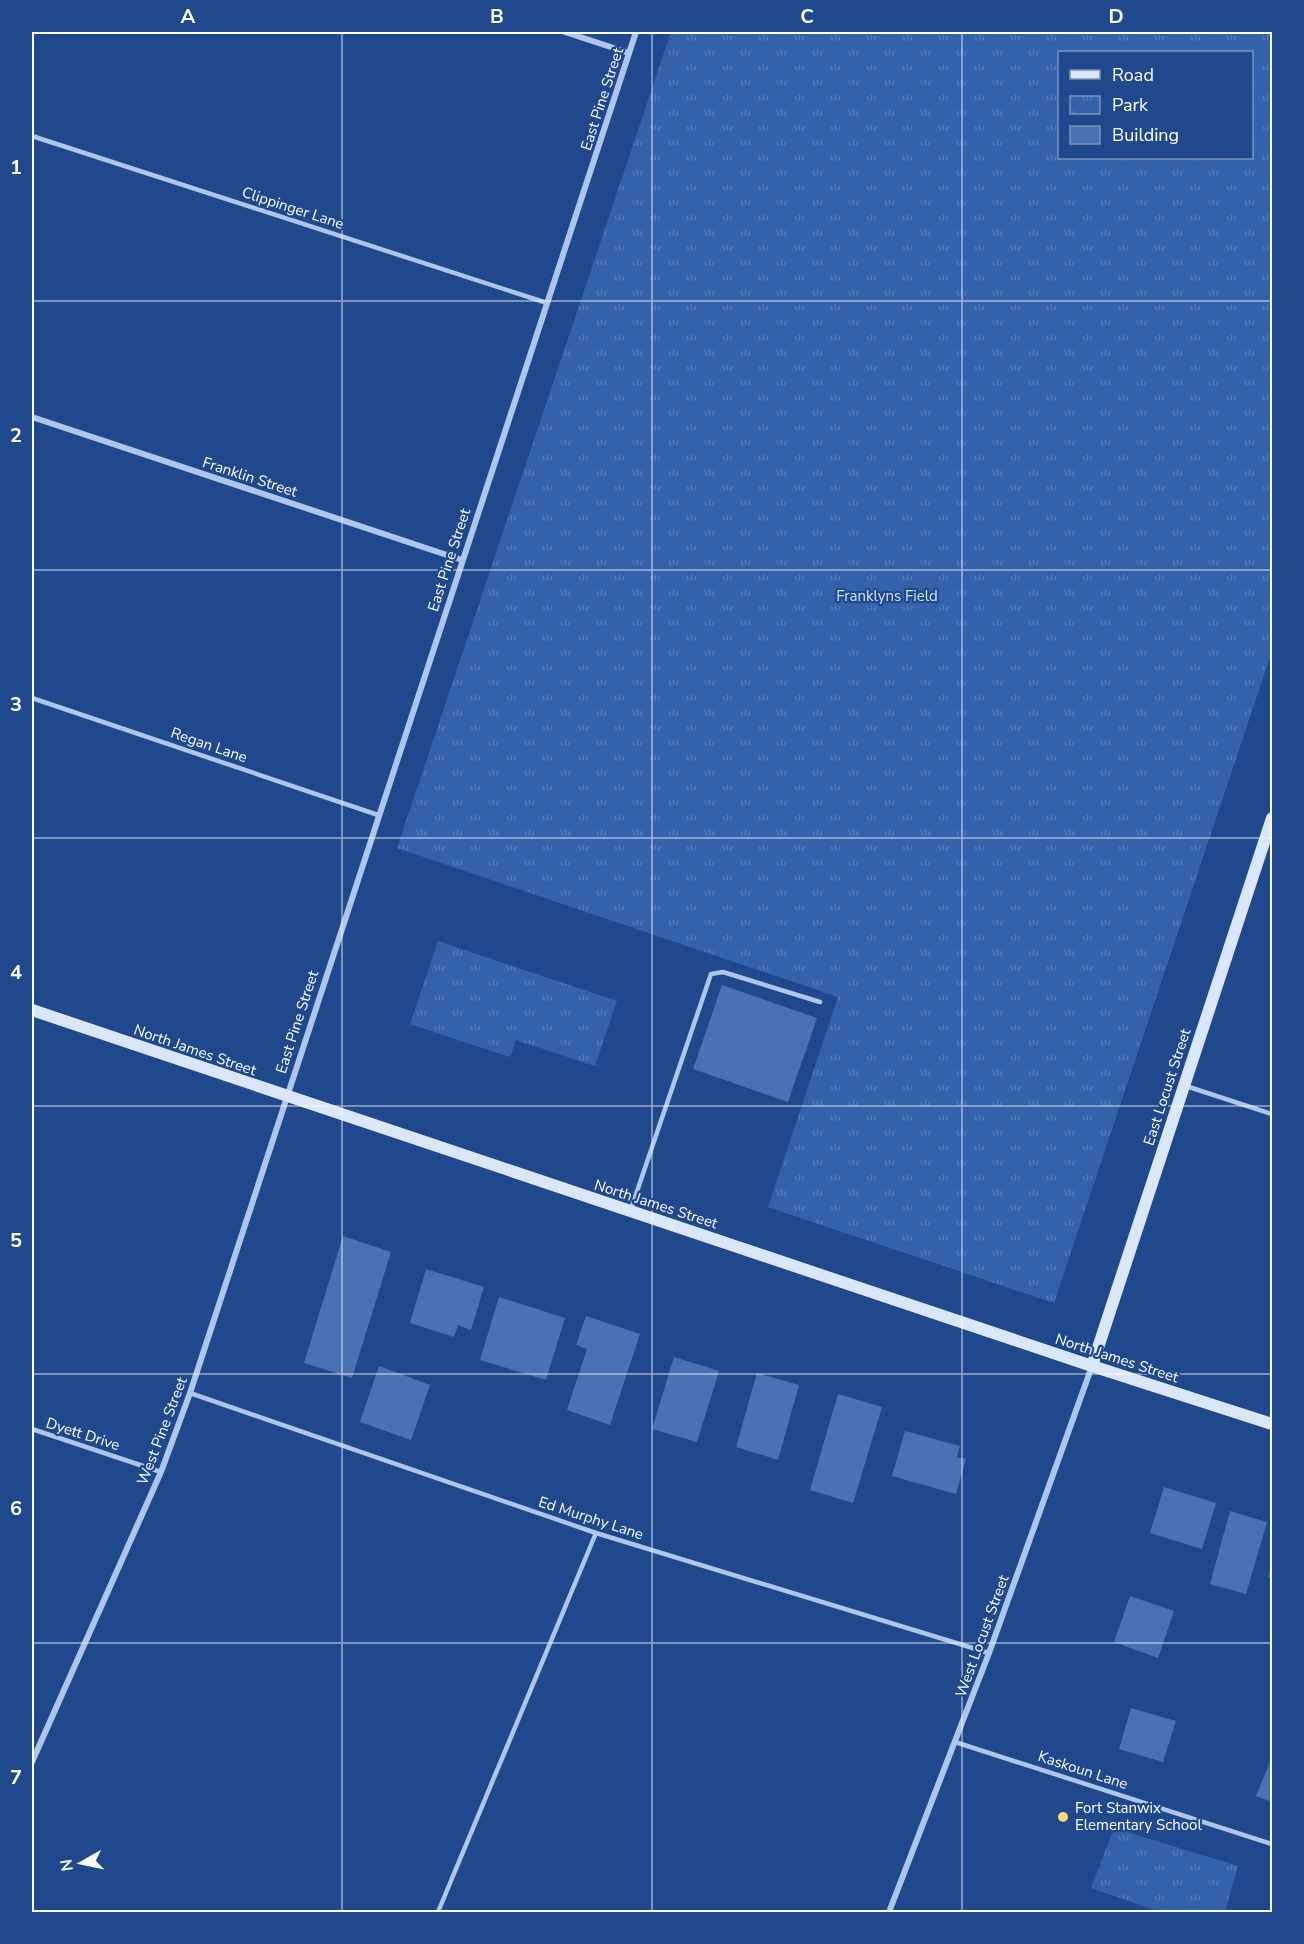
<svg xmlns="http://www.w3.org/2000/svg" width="1304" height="1944" viewBox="0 0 1304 1944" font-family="'Nunito Sans',sans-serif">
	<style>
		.park { fill: url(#park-tufts); fill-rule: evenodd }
		.building { fill: #4972b4 }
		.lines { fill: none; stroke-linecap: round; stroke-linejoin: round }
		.lane { stroke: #afc6ec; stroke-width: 4.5 }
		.street { stroke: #afc6ec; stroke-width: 6 }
		.secondary { stroke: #dae6f9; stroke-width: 12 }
		.grid { fill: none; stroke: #fff; stroke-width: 1.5; stroke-opacity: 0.55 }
		.poi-dot { fill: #f9da70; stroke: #20498d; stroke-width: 2 }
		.labels { text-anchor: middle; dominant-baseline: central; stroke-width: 4.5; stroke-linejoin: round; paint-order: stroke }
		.street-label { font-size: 15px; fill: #fff; stroke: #20498d }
		.park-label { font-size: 15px; fill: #d4e2f9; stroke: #20498d }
		.poi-label { font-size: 15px; fill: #fff; stroke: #20498d; text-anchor: start }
		.neatline { fill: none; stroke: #fff; stroke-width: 2 }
		.grid-label { font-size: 20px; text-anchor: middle; font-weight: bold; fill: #fff }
	</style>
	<defs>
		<pattern id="park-tufts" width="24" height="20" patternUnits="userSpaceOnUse" patternTransform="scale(1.5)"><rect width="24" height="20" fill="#3462aa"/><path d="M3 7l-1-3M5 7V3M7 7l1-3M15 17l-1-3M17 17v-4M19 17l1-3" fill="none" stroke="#527ab7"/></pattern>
	</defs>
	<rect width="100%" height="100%" fill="#20498d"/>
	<g class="park">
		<path d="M671,32h601v619l-218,652 -286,-96 70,-210 -441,-149zM1060,52h192v106h-192z"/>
		<path d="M438,941l179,60 -22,65 -79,-26 -6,17 -100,-33z"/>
		<path d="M1114,1828l124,38 -13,46h-64l-70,-24z"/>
	</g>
	<g class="building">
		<path d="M722,985l95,33 -29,84 -95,-33z"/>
		<path d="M343,1236l48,16 -39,126 -48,-15z"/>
		<path d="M426,1269l58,18 -13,43 -13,-5 -4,12 -44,-14z"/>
		<path d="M499,1297l66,21 -19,62 -66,-20z"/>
		<path d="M586,1316l54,18 -30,91 -43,-15 20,-61 -11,-4z"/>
		<path d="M674,1357l45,14 -22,71 -45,-13z"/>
		<path d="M379,1366l51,19 -19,55 -51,-18z"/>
		<path d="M757,1373l42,12 -21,75 -42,-13z"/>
		<path d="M838,1394l44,13 -29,96 -43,-13z"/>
		<path d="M905,1431l55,15 -3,11 9,2 -10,35 -64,-18z"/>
		<path d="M1164,1487l52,16 -14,46 -52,-16z"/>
		<path d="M1230,1511l37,11 -21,72 -36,-10z"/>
		<path d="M1272,1565v14l-4,-2z"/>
		<path d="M1130,1596l44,15 -16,47 -44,-16z"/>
		<path d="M1131,1708l45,13 -13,41 -44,-13z"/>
		<path d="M1272,1757v45l-16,-6z"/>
	</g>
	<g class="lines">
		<g class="lane">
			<path d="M32,136l515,167"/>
			<path d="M32,698l346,117"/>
			<path d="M1186,1086l86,28"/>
			<path d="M631,1209l80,-235 12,-2 97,30"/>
			<path d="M190,1393l406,140 393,120"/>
			<path d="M32,1429l129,43"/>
			<path d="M955,1742l317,102"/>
			<path d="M438,1912l158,-379"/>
		</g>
		<g class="street">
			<path d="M565,32l64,21"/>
			<path d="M32,417l430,143"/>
			<path d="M32,1762l129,-290 29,-79 446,-1361"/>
			<path d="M889,1912l100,-259 103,-287"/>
		</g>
		<g class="secondary">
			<path d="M32,1010l1060,356 180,58"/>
			<path d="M1092,1366l180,-548"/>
		</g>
	</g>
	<path class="grid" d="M342,32v1880M652,32v1880M962,32v1880M32,301h1240M32,570h1240M32,838h1240M32,1106h1240M32,1374h1240M32,1643h1240"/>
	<circle class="poi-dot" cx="1063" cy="1817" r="6"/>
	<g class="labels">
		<g class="street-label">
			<text transform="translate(602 99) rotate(-72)">East Pine Street</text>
			<text transform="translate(293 208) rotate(18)">Clippinger Lane</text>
			<text transform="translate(250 477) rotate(18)">Franklin Street</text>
			<text transform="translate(449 560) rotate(-72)">East Pine Street</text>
			<text transform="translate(209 745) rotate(19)">Regan Lane</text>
			<text transform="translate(297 1022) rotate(-72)">East Pine Street</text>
			<text transform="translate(195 1050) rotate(19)">North James Street</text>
			<text transform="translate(1167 1087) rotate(-72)">East Locust Street</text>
			<text transform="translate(656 1204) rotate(18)">North James Street</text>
			<text transform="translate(1117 1358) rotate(18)">North James Street</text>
			<text transform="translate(162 1431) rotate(-69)">West Pine Street</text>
			<text transform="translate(83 1434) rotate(18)">Dyett Drive</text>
			<text transform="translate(591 1518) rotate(18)">Ed Murphy Lane</text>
			<text transform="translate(982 1636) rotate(-70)">West Locust Street</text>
			<text transform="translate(1083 1770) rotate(18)">Kaskoun Lane</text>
		</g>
		<g class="park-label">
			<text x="887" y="596">Franklyns Field</text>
		</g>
		<g class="poi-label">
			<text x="1075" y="1808">Fort Stanwix<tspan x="1075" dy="17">Elementary School</tspan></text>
		</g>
	</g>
	<rect width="1304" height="1944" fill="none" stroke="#20498d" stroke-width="66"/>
	<rect x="1058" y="51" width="195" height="108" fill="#20498d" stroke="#7992bb" stroke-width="1.5"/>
	<rect x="1070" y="70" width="30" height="9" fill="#dae6f9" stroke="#7992bb" stroke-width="1.5"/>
	<text x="1112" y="81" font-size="18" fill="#ffffff">Road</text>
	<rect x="1070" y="96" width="30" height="18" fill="url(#park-tufts)" stroke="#7992bb" stroke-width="1.5"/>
	<text x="1112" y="111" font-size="18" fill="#ffffff">Park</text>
	<rect x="1070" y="126" width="30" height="18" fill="#4972b4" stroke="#7992bb" stroke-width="1.5"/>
	<text x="1112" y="141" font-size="18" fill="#ffffff">Building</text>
	<g transform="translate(81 1863) rotate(261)" stroke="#20498d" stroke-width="4.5" paint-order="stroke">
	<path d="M0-4.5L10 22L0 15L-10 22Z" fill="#ffffff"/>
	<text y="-9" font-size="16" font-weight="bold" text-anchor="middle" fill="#ffffff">N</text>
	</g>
	<rect x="33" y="33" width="1238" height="1878" class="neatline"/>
	<g class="grid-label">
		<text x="188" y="23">A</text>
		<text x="497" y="23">B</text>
		<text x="807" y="23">C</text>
		<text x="1116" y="23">D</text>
		<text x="16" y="174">1</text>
		<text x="16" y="442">2</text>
		<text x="16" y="711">3</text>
		<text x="16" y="979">4</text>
		<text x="16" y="1247">5</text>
		<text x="16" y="1515">6</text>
		<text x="16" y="1784">7</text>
	</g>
</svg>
